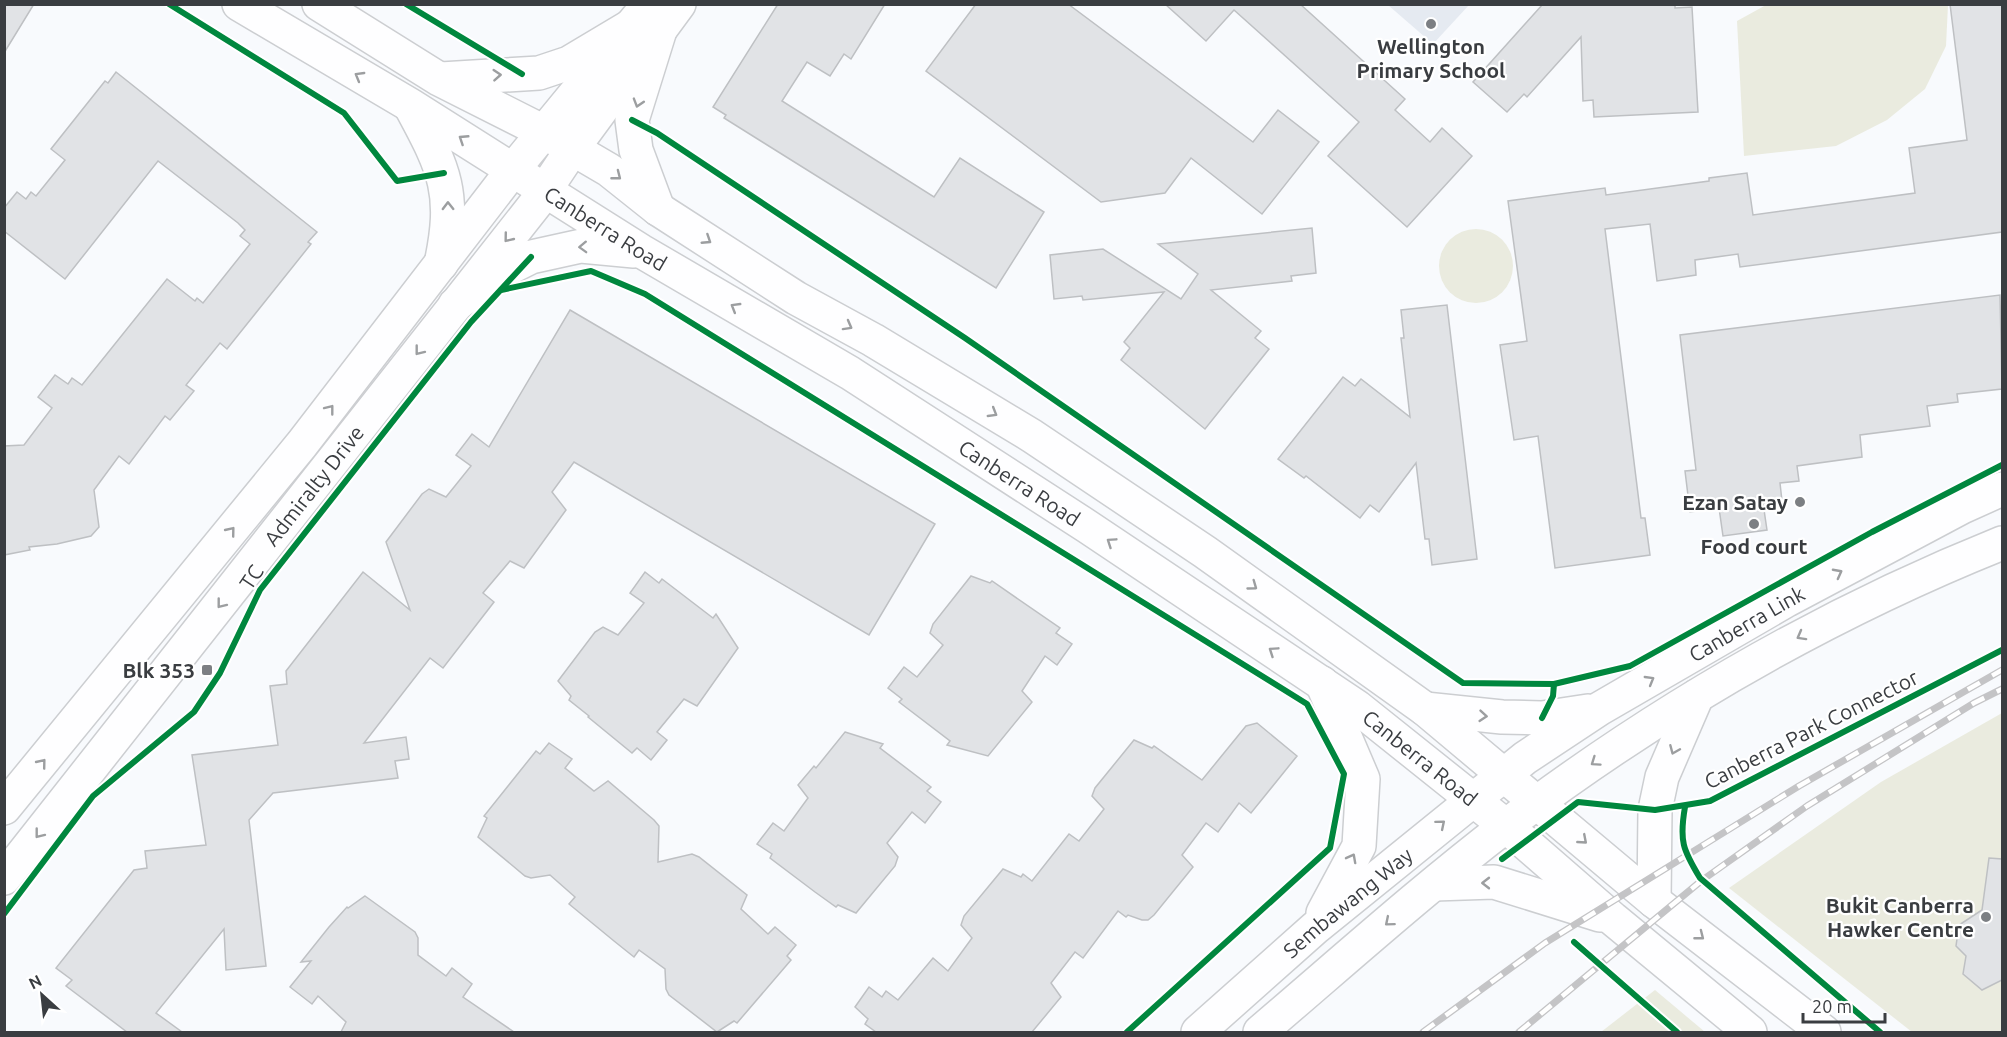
<svg xmlns="http://www.w3.org/2000/svg" width="2007" height="1037" viewBox="0 0 2007 1037" font-family="Ubuntu,sans-serif">
	<style>
		.built { fill: #e5eaf1 }
		.green { fill: #eaebdf }
		.building { fill: #e1e3e6; stroke: #bec0c3; stroke-width: 1.5 }
		.lines { fill: none; stroke-linecap: round; stroke-linejoin: round }
		.minor-casing { stroke: #ccced1; stroke-width: 36 }
		.major-casing { stroke: #ccced1; stroke-width: 36 }
		.minor { stroke: #fefeff; stroke-width: 33 }
		.major { stroke: #fefeff; stroke-width: 33 }
		.rail-casing { stroke: #c4c4c6; stroke-width: 7 }
		.rail { stroke: #fff; stroke-width: 4.5; stroke-dasharray: 14; stroke-linecap: butt }
		.cycleway-casing { stroke: #fff; stroke-width: 10 }
		.cycleway { stroke: #00873e; stroke-width: 6 }
		.oneway { stroke: #9c9ea0 }
		.poi-dot { fill: #7c7f83; stroke: #fff; stroke-width: 2 }
		.labels { text-anchor: middle; dominant-baseline: central; stroke-width: 4.5; stroke-linejoin: round; paint-order: stroke }
		.poi-label { font-size: 21px; font-weight: bold; fill: #3a3d41; stroke: #fff; text-anchor: end }
		.street-label { font-size: 21px; fill: #3a3d41; stroke: #fff }
	</style>
	<rect width="100%" height="100%" fill="#f8fafd"/>
	<path class="built" d="M1388,5h81l-36,39z"/>
	<g class="green">
		<path d="M1766,5h182l-2,41 -21,43 -38,31 -51,26 -92,10 -7,-135z"/>
		<circle cx="1476" cy="266" r="37"/>
		<path d="M2002,713v319h-90l-183,-144 152,-106z"/>
		<path d="M1655,990l50,42h-104z"/>
	</g>
	<g class="building">
		<path d="M4,4h30l-30,49z"/>
		<path d="M778,4h107l-34,55 -7,-5 -14,22 -23,-14 -25,39 152,96 26,-39 84,54 -48,76 -272,-170 2,-3 -13,-8z"/>
		<path d="M976,4h92l185,138 25,-32 41,32 -57,72 -71,-56 -26,35 -64,9 -175,-131z"/>
		<path d="M1165,4h135l105,95 -10,11 35,32 12,-14 30,28 -65,71 -79,-71 31,-34 -125,-112 -28,31z"/>
		<path d="M1543,4h132v4l17,-1 6,105 -104,5 -1,-17 -10,1 -2,-64 -54,60 -3,-3 -17,18 -34,-30z"/>
		<path d="M1950,4h52v228l-262,35 -2,-13 -43,6 1,15 -39,6 -7,-57 -45,5 36,289h4l5,37 -95,13 -17,-132 -24,4 -14,-95 27,-4 -19,-140 97,-13 1,7 103,-14v-3l38,-5 6,42 162,-22 -6,-45 58,-8z"/>
		<path d="M116,72l201,160 -9,10 3,2 -84,105 -7,-6 -34,42 8,6 -24,29 -5,-4 -36,48 -10,-8 -25,34 5,37 -8,9 -34,8 -28,3 1,3 -26,5v-109l20,-1 28,-37 -14,-11 17,-22 13,9 4,-6 10,7 85,-106 28,22 2,-3 6,5 47,-59 -10,-8 5,-6 -7,-7 -80,-62 -93,118 -61,-48v-23l13,-16 9,7 5,-7 5,4 29,-36 -14,-11 54,-68 3,2z"/>
		<path d="M1312,228l4,45 -25,3 1,5 -81,9 50,41 -6,7 14,11 -64,80 -84,-69 9,-12 -6,-6 40,-50 -81,8 -1,-4 -28,3 -4,-44 53,-6 78,50 17,-25 -40,-30z"/>
		<path d="M2000,295l2,94 -45,5 1,8 -31,4 3,20 -70,9 2,22 -65,9 2,15 -19,2 2,18 -19,2 4,27 -44,6 -4,-28 -29,4 -5,-41 11,-1 -16,-135z"/>
		<path d="M1447,305l30,254 -45,6 -3,-26h-4l-9,-76 -37,49 -9,-7 -10,13 -54,-42 -2,2 -26,-19 65,-82 12,9 6,-7 49,38 -9,-79h3l-3,-28z"/>
		<path d="M570,310l365,214 -66,111 -295,-173 -22,30 14,18 -42,58 -14,-7 -27,32 11,9 -51,66 -13,-10 -66,85 42,-6 3,22 -14,2 3,17 -125,15 -24,27 17,146 -40,4 -2,-41 -68,84 26,19h-55l-61,-46 6,-6 -16,-12 78,-98 13,-2 -2,-17 61,-6 -14,-90 86,-10 -8,-59 17,-2 -1,-13 77,-99 47,38 -24,-68 36,-48 7,-5 17,8 25,-31 -15,-11 16,-21 17,13z"/>
		<path d="M645,572l14,11 3,-4 51,39 3,-4 22,34 -41,58 -13,-7 -27,33 10,8 -16,20 -14,-12 -5,5 -44,-36 1,-1 -20,-16 2,-4 -13,-15 37,-49 8,-5 15,8 26,-32 -14,-10z"/>
		<path d="M971,576l19,7 2,-2 68,47 -4,5 16,11 -15,21 -12,-9 -23,35 10,11 -44,54 -41,-11 3,-4 -51,-39 3,-3 -14,-11 16,-21 13,10 26,-32 -13,-12 3,-9z"/>
		<path d="M1257,723l40,33 -46,57 -12,-10 -21,29 -12,-9 -24,32 11,12 -39,48 -6,5h-6l-14,-5 -2,2 -8,-6 -35,47 -8,-6 -24,31 10,14 -29,35h-156l-11,-8 3,-5 -13,-12 14,-20 13,10 4,-6 12,9 35,-42 15,13 24,-33 -11,-13 3,-9 39,-47 18,8 2,-3 9,7 37,-47 10,7 25,-32 -12,-13 3,-8 39,-48 18,8 2,-2 48,34 44,-54z"/>
		<path d="M845,732l38,12 -3,4 51,39 -4,4 14,11 -16,21 -13,-11 -25,31 11,14 -3,9 -39,47 -18,-8 -2,2 -21,-15 -45,-34 2,-4 -15,-10 16,-21 11,8 24,-33 -10,-13 16,-19 2,2z"/>
		<path d="M549,743l23,16 -7,9 29,23 14,-10 46,39 5,6 -1,36 34,-8 7,3 48,38 -6,14 27,25 7,-7 21,18 -9,11 4,4 -54,63 -3,-2 -17,11 -48,-37 -3,-6 -1,-20 -26,-19 -5,7 -20,-16 -45,-37 6,-7 -25,-22 -19,3 -6,-2 -47,-39 9,-19 -3,-2 52,-65 4,3z"/>
		<path d="M1989,858l13,1v121l-20,10 -19,-16 3,-18 -10,-10 3,-21 23,-15z"/>
		<path d="M365,896l50,36 3,6v17l28,21 6,-8 20,16 -9,13 51,35h-173l5,-10 -28,-26 -6,8 -22,-17 21,-26 -10,1 28,-35 18,-20 1,1z"/>
	</g>
	<g class="lines">
		<g class="minor-casing">
			<g id="minor">
				<path d="M4,808l298,-364 210,-273 137,-167"/>
				<path id="s1" d="M4,878l533,-676 36,-54 106,-144"/>
			</g>
		</g>
		<g class="major-casing">
			<g id="major">
				<path id="s2" d="M239,4l171,101 231,146 209,122 238,154 269,180 149,119 107,93 137,113"/>
				<path d="M319,4l120,75 105,53 65,38 49,39 138,89 77,42 159,96 173,116 220,157 229,192 170,131"/>
				<path d="M441,79l98,-6 30,-10 62,-37"/>
				<path d="M412,109c33,61 44,85 29,155"/>
				<path d="M658,209l-22,-59 -4,-30 29,-93"/>
				<path d="M455,305l46,-33 30,-15 50,-11 53,5"/>
				<path d="M1322,683l41,96 -4,67 -36,67"/>
				<path d="M1425,709l77,8 40,1 46,-7"/>
				<path d="M1434,884l60,-2 106,33"/>
				<path d="M1654,901l1,-91 7,-33 35,-81"/>
				<path id="s3" d="M1198,1032l117,-104 210,-170 74,-49 188,-109 175,-93 40,-18"/>
				<path d="M1260,1032c81,-69 161,-141 247,-207 152,-115 318,-211 495,-282"/>
			</g>
		</g>
		<use href="#minor" class="minor"/>
		<use href="#major" class="major"/>
		<g class="rail-casing">
			<g id="rail">
				<path d="M1423,1032l122,-89 254,-157 203,-116"/>
				<path d="M1519,1032l182,-151 106,-75 167,-103 28,-14"/>
			</g>
		</g>
		<use href="#rail" class="rail"/>
		<g class="cycleway-casing">
			<g id="cycleway">
				<path d="M169,4l175,109 53,68 47,-8"/>
				<path d="M406,4l116,70"/>
				<path d="M632,120l25,13 308,205 498,345 91,1 -1,12 -11,22"/>
				<path d="M501,290l90,-19 54,23 662,410 37,70 -14,74 -203,184"/>
				<path d="M1554,684l76,-18 242,-134 130,-67"/>
				<path d="M1685,807c-6,34 -2,43 15,71l180,154"/>
				<path d="M1502,859l76,-57 77,8 55,-9 292,-151"/>
				<path d="M4,914l89,-118 101,-84 26,-39 40,-83 211,-268 60,-65"/>
				<path d="M1574,942l103,90"/>
			</g>
		</g>
		<use href="#cycleway" class="cycleway"/>
	</g>
	<defs><path id="oneway-chevron" d="M-2-3.5L2.5 0L-2 3.5" fill="none" stroke-width="1.6" stroke-linecap="round" stroke-linejoin="round" transform="scale(1.5)"/></defs>
	<g class="oneway">
		<use href="#oneway-chevron" transform="translate(497 75) rotate(-4)"/>
		<use href="#oneway-chevron" transform="translate(359 76) rotate(-150)"/>
		<use href="#oneway-chevron" transform="translate(638 103) rotate(107)"/>
		<use href="#oneway-chevron" transform="translate(463 139) rotate(-147)"/>
		<use href="#oneway-chevron" transform="translate(617 176) rotate(38)"/>
		<use href="#oneway-chevron" transform="translate(448 206) rotate(-91)"/>
		<use href="#oneway-chevron" transform="translate(508 238) rotate(129)"/>
		<use href="#oneway-chevron" transform="translate(707 240) rotate(33)"/>
		<use href="#oneway-chevron" transform="translate(583 247) rotate(178)"/>
		<use href="#oneway-chevron" transform="translate(735 307) rotate(-149)"/>
		<use href="#oneway-chevron" transform="translate(848 326) rotate(29)"/>
		<use href="#oneway-chevron" transform="translate(419 351) rotate(128)"/>
		<use href="#oneway-chevron" transform="translate(330 409) rotate(-52)"/>
		<use href="#oneway-chevron" transform="translate(993 413) rotate(31)"/>
		<use href="#oneway-chevron" transform="translate(231 531) rotate(-51)"/>
		<use href="#oneway-chevron" transform="translate(1111 542) rotate(-146)"/>
		<use href="#oneway-chevron" transform="translate(1838 573) rotate(-28)"/>
		<use href="#oneway-chevron" transform="translate(1253 586) rotate(36)"/>
		<use href="#oneway-chevron" transform="translate(221 604) rotate(128)"/>
		<use href="#oneway-chevron" transform="translate(1801 636) rotate(151)"/>
		<use href="#oneway-chevron" transform="translate(1273 651) rotate(-146)"/>
		<use href="#oneway-chevron" transform="translate(1650 680) rotate(-30)"/>
		<use href="#oneway-chevron" transform="translate(1483 716) rotate(5)"/>
		<use href="#oneway-chevron" transform="translate(1674 750) rotate(113)"/>
		<use href="#oneway-chevron" transform="translate(1595 762) rotate(145)"/>
		<use href="#oneway-chevron" transform="translate(42 763) rotate(-51)"/>
		<use href="#oneway-chevron" transform="translate(1441 824) rotate(-40)"/>
		<use href="#oneway-chevron" transform="translate(39 834) rotate(128)"/>
		<use href="#oneway-chevron" transform="translate(1583 840) rotate(41)"/>
		<use href="#oneway-chevron" transform="translate(1352 858) rotate(-62)"/>
		<use href="#oneway-chevron" transform="translate(1486 883) rotate(180)"/>
		<use href="#oneway-chevron" transform="translate(1389 922) rotate(140)"/>
		<use href="#oneway-chevron" transform="translate(1700 936) rotate(38)"/>
	</g>
	<g class="poi-dot">
		<circle cx="1431" cy="24" r="6"/>
		<circle cx="1800" cy="502" r="6"/>
		<circle cx="1754" cy="524" r="6"/>
		<rect x="201" y="664" width="12" height="12" rx="3"/>
		<circle cx="1986" cy="917" r="6"/>
	</g>
	<g class="labels">
		<g class="poi-label">
			<text x="1431" y="46" text-anchor="middle">Wellington<tspan x="1431" dy="24">Primary School</tspan></text>
			<text x="1788" y="502">Ezan Satay</text>
			<text x="1754" y="546" text-anchor="middle">Food court</text>
			<text x="195" y="670">Blk 353</text>
			<text x="1974" y="905">Bukit Canberra<tspan x="1974" dy="24">Hawker Centre</tspan></text>
		</g>
		<g class="street-label">
			<text stroke="none"><textPath href="#s2" startOffset="430">Canberra Road</textPath></text>
			<text stroke="none"><textPath href="#s2" startOffset="916">Canberra Road</textPath></text>
			<text stroke="none"><textPath href="#s1" startOffset="500">Admiralty Drive</textPath></text>
			<text transform="translate(251 577) rotate(-56)">TC</text>
			<text stroke="none"><textPath href="#s3" startOffset="686">Canberra Link</textPath></text>
			<text transform="translate(1811 729) rotate(-27)">Canberra Park Connector</text>
			<text stroke="none"><textPath href="#s2" startOffset="1402">Canberra Road</textPath></text>
			<text stroke="none"><textPath href="#s3" startOffset="198">Sembawang Way</textPath></text>
		</g>
	</g>
	<rect width="2007" height="1037" fill="none" stroke="#3a3d41" stroke-width="12"/>
	<g transform="translate(42 995) rotate(333)" stroke="#ffffff" stroke-width="4.5" paint-order="stroke">
	<path d="M0-4.5L10 22L0 15L-10 22Z" fill="#3a3d41"/>
	<text y="-9" font-size="16" font-weight="bold" text-anchor="middle" fill="#3a3d41">N</text>
	</g>
	<path d="M1803 1013v9h82v-9" fill="none" stroke="#3a3d41" stroke-width="3"/>
	<text x="1812" y="1013" font-size="18" fill="#3a3d41" stroke="#ffffff" stroke-width="4.5" paint-order="stroke">20 m</text>
</svg>
